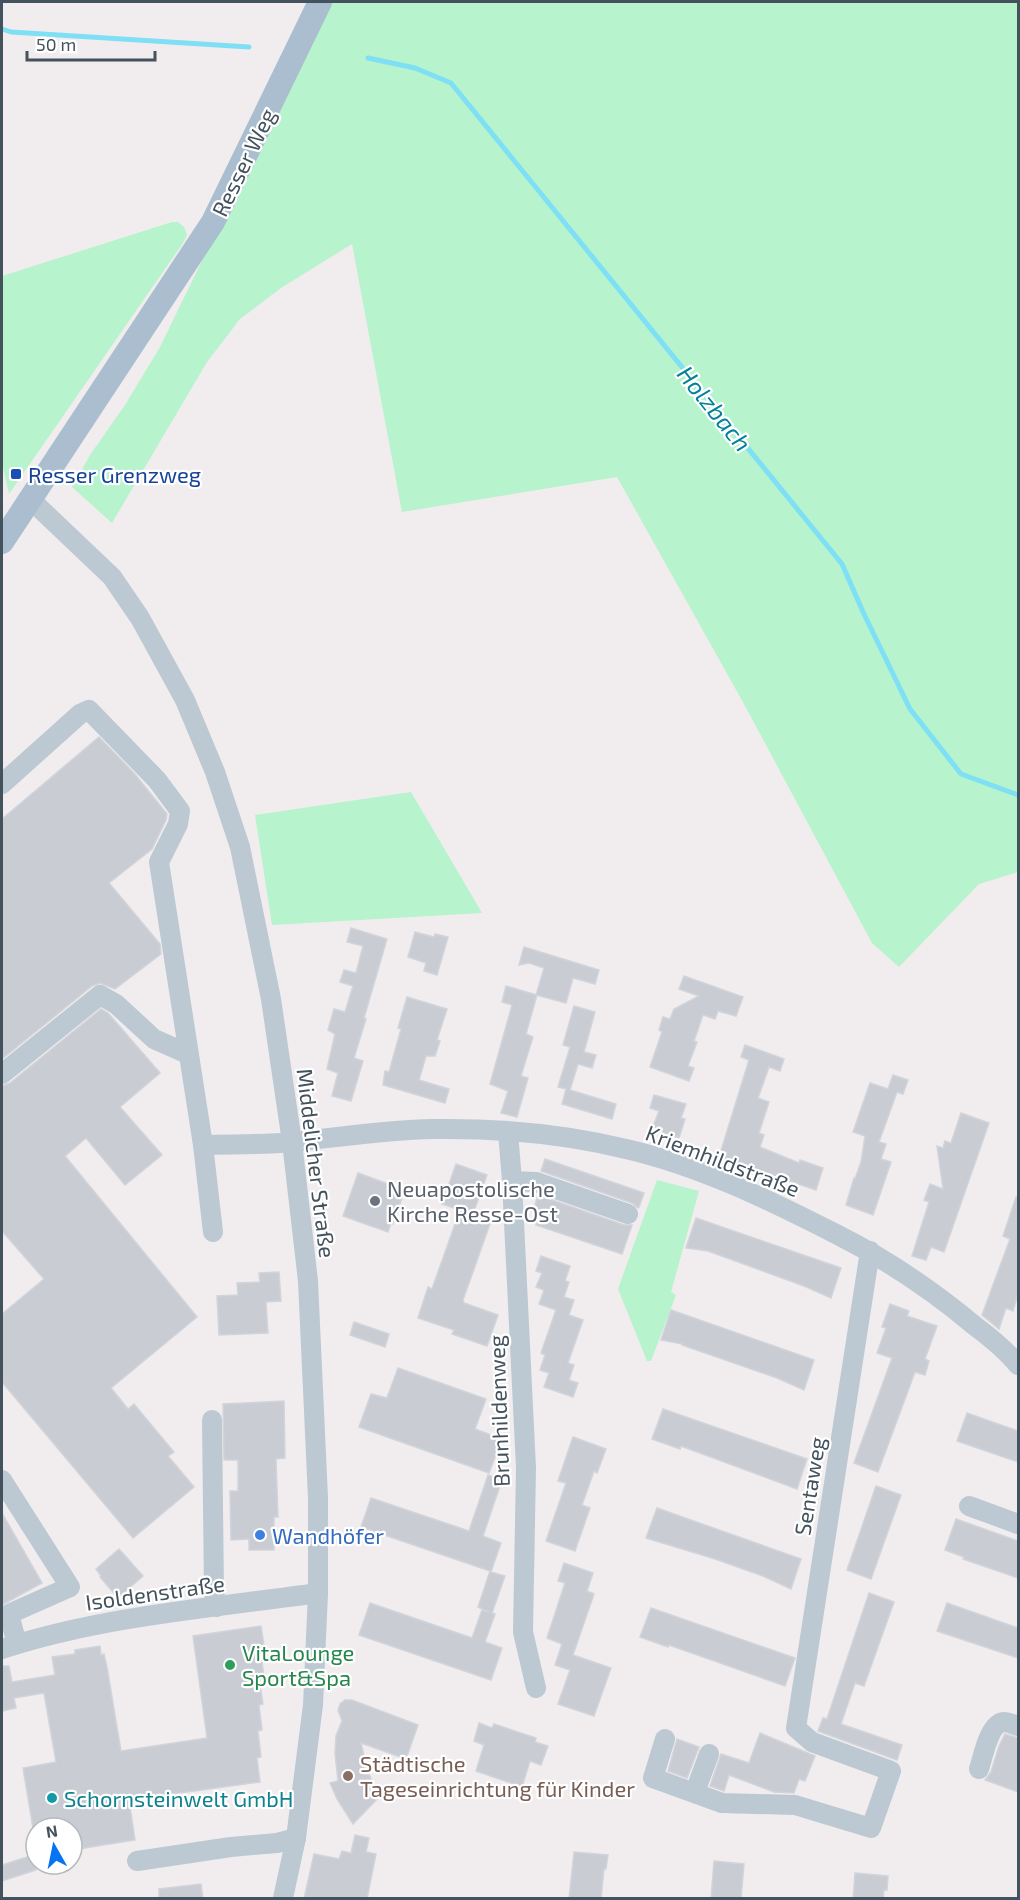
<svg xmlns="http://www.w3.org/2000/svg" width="1020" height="1900" viewBox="0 0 1020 1900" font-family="'Exo 2',sans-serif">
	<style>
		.green { fill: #b7f3cc }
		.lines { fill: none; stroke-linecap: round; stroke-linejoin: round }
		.stream { stroke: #7fe0f5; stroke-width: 5 }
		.building { fill: #c9cdd3; stroke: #d1d4da; stroke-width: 1.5 }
		.minor { stroke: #bcc9d2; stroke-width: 20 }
		.major { stroke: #aabed0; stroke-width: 24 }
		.transit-dot { fill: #1a4fb4; stroke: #fff; stroke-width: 2 }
		.worship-dot { fill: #6b7280; stroke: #fff; stroke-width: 2 }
		.shop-dot { fill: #3f7fe0; stroke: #fff; stroke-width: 2 }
		.leisure-dot { fill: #2e9e5b; stroke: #fff; stroke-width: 2 }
		.education-dot { fill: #8d6e63; stroke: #fff; stroke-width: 2 }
		.culture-dot { fill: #0f9aa8; stroke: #fff; stroke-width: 2 }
		.labels { text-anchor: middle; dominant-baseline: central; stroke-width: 4.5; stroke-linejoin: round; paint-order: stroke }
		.street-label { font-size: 22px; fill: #44525d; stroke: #fff }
		.transit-label { font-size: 22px; fill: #164399; stroke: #fff; text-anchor: start }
		.worship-label { font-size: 22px; fill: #5b616d; stroke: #fff; text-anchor: start }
		.shop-label { font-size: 22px; fill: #366cbe; stroke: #fff; text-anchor: start }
		.leisure-label { font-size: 22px; fill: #27864d; stroke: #fff; text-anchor: start }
		.education-label { font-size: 22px; fill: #785e54; stroke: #fff; text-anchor: start }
		.culture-label { font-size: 22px; fill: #0d838f; stroke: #fff; text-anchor: start }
		.water-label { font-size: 24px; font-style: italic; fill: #03809c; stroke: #fff }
	</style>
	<rect width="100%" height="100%" fill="#f1edee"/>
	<g class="green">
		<path d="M328,2h690v870l-39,12 -80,83 -27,-24 -128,-239 -127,-227 -215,35 -50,-268 -71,44 -41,31 -33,43 -95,161 -40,-36 18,-32 35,-50 35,-58z"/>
		<path d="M172,222h6l6,5 3,8 -4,8 -174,251 -7,-31v-187z"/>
		<path d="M411,792l71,121 -210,12 -17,-110z"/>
		<path d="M657,1180l42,11 -28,101 5,3 -25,66h-4l-29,-72z"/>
	</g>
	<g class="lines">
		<g class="stream">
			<path d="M2,29l9,3 238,15"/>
			<path d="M368,58l47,10 36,15 391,481 22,50 46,95 51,65 57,21"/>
		</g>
	</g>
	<g class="building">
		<path d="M99,737l35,36 33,41 -1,6 -14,29 -43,34 51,61 1,10 -46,35 -15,-6 -8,3 -90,73v-240z"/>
		<path d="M351,928l36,11 -23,79 2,1 -12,39 9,3 -12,40 -19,-5 6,-23 -11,-4 8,-35 -7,-4 6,-21 11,3 8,-26 -13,-4 4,-12 12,3 7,-27 -16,-4z"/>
		<path d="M415,932l19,5 1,-3 13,3 -11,38 -13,-4 2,-8 -18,-6z"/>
		<path d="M524,947l75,23 -4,14 -22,-6 -7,25 -30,-8 8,-27 -15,-5 -10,2z"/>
		<path d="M684,976l59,21 -7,19 -18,-5 -3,8 -12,-4 -9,26 3,1 -9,24 6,2 -5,13 -39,-14 12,-35 -3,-2 4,-13 7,2 4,-10 25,-13 -20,-7z"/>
		<path d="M506,986l31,9 -11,39 7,3 -12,39 7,2 -11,39 -16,-4 7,-22 -18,-7 22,-79 -10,-3z"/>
		<path d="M407,997l40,12 -10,31 3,1 -5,15h-9l-7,24 30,9 -4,14 -62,-18 2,-14 4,1 12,-43 -3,-1z"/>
		<path d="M574,1006l21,6 -11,40 12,3 -4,13 -14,-4 -8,26 46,14 -4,15 -50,-15 4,-15 -8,-2 12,-40 -7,-2z"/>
		<path d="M101,1009l7,4 52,60 -40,34 42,48 -37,30 -39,-47 -21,18 132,161 -86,71 17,21 6,-5 40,48 -6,4 26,31 -61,51 -131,-156v-68l42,-35 -42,-48v-145l8,-3z"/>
		<path d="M745,1045l39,14 -4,12 -11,-4 -11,31 11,4 -10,31 5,2 -4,12 39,16 1,-3 23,8 -7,22 -97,-33 30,-97 -8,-3z"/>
		<path d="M893,1075l15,5 -5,14 -6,-2 -18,50 7,2 -5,15 10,3 -18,53 -27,-10 8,-27 1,1 6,-17 4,-26 -12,-4 17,-49 18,6z"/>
		<path d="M654,1095l32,9 -5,14 4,1 -6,19 -27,-9 7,-18 -9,-3z"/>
		<path d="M961,1113l28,10 -45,129 -13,-5 -5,13 -14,-4 17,-54 -5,-2 6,-16 13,5 -6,-43 6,2 2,-7 6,2z"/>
		<path d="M545,1159l99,34 -5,14 -1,1 -6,-5 -91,-32z"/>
		<path d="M456,1164l31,11 -14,39 18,7 -28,79 1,3 34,12 -11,31 -35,-12 2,-4 -36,-12 10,-31 4,2 28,-79 -18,-6z"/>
		<path d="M358,1173l44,16 -3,9h3l-9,26 -2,-1 -3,9 -45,-16z"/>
		<path d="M538,1195l86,30h8l-10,29 -86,-29 5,-14 -7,-3z"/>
		<path d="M1016,1197h2v97l-5,17 -7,-3 -7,21 -17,-14 28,-76 -7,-3z"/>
		<path d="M696,1218l145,50 -10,30 -27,-12 -96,-35 -22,-3z"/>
		<path d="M541,1256l29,10 -5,15 4,1 -5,15 10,3 -5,15 14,5 -15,43 6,2 -5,15 9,3 -5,14 -29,-10 5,-14 -9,-3 5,-15 -4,-2 15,-43 -17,-6 5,-14 -8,-3 6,-14 -6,-2z"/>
		<path d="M279,1272l2,29 -15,1 2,31 -49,2 -2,-39 21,-1 -1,-12 23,-1 -1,-9z"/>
		<path d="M890,1304l19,7 -2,5 30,10 -12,33 4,2 -4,14 -10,-3 -37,100 -24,-9 38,-105 -15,-5 9,-25 -4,-1z"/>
		<path d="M671,1310l143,50 -10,30 -27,-12 -95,-33v-1l-21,-4z"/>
		<path d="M354,1322l35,12 -4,13 -35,-12z"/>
		<path d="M398,1368l88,31 -11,30 27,10 -13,34 -130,-46 12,-33 16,4z"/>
		<path d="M284,1401l1,57 -9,1 2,58h-4v33h-25v-11l-18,1 -1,-49h8v-31h-14l-1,-56z"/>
		<path d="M663,1409l144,50 -10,30 -116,-43 -1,3 -28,-10z"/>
		<path d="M967,1413l51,18v31l-61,-21z"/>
		<path d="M573,1437l33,12 -9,24 -3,-2 -12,34 8,3 -15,43 -29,-10 20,-58 -8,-2z"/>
		<path d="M488,1475l14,5 -19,56 18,7 -10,29 14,4 -13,37 3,1 -10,28 17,6 -11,32 -132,-45 11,-32 102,35 10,-28 7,2 -11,-5 12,-36 -129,-44 10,-29 98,33z"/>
		<path d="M876,1486l25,9 -30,84 -24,-9z"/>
		<path d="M657,1508l144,51 -10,30 -28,-13 -48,-17 -69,-21z"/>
		<path d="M2,1513l40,70 -40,22z"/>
		<path d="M956,1519l62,22v37l-55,-19 1,-2 -19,-7z"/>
		<path d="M119,1549l24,27 -25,22 -18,-21 1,-1 -5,-7z"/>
		<path d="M564,1563l29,10 -6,18 7,3 -21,61 38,13 -17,48 -36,-12 12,-34 -15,-5 7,-21 -15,-6 18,-55 -7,-2z"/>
		<path d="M869,1593l25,9 -30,84 -9,-3 -14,41 61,21 -5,15 -79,-29 5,-13 4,1z"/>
		<path d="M947,1603l71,25v30l-81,-27z"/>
		<path d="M651,1608l144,50 -10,28 -116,-41 -1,2 -28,-10z"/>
		<path d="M261,1626l4,26 -4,1 3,25h-5l4,26 -4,1 3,25 -4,1 3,26 -4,1 3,24 -131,18 6,40 -63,10v-22h-39l-10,-60 33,-6 -12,-69 -30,5 2,10 -14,3v-45h7l3,16 43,-7 -3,-18 23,-3v-4l25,-4 1,9 3,-1 3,13 14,84 86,-13 -14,-102z"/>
		<path d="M345,1700h7l66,25 -12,34 -45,-16 7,29 6,13 8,9 -29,30 -16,-25 -7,-16 8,-2 -3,-28 1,-17 6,-15 -4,-11 2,-6z"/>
		<path d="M479,1723l13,5 2,-4 42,14 -1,4 13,4 -7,19 -11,-4 -8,26 -46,-16 8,-26 -10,-4z"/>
		<path d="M760,1733l55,23 -10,25 -6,-2 -5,14 -20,-1 -45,-17 -5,16 -14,-5 11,-32 28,9z"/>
		<path d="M1005,1734l13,4v54l-33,-12 6,-8 8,-26z"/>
		<path d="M677,1739l22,8 -12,31 -19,-7z"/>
		<path d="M355,1835l14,3 -3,14 10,2 -9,45h-63l10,-45 25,5 3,-8 9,2z"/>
		<path d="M574,1852l34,3 -2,14h-2l-3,30h-32z"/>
		<path d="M36,1854v16l-34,11v-16z"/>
		<path d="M714,1861l30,3 -3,35h-30z"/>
		<path d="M855,1873l33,3 -1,14h-3l-1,9h-30z"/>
		<path d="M201,1884l2,15h-44v-10z"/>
	</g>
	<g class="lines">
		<g class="minor">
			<path d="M30,499l82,78 28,41 45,82 30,72 25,75 31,152 21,143 16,139 10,217v95l-5,112 -17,133 -13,60"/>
			<path d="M2,784l78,-70 9,-4 68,70 23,31 -2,13 -19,38 44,283c30,-1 60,0 90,-3 47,-5 93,-12 140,-13 64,-1 131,5 193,20 74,17 143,51 210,85 50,25 96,56 139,92 16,12 31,24 43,39"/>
			<path d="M2,1074l98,-79 16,9 38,35 34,15"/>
			<path d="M508,1132l4,49 14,287 -3,164 13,56"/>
			<path d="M203,1145l10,87"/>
			<path d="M512,1181l24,1 92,32"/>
			<path d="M212,1420l2,172 3,15"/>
			<path d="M2,1480l68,107 -61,27 8,30"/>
			<path d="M969,1506l49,18"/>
			<path d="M2,1649c101,-33 210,-41 316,-56"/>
			<path d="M665,1739l-12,39 69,25 73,2 76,23 20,-57 -79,-29 -16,-14 74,-477"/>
			<path d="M979,1769c4,-12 10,-46 25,-47 5,0 10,3 14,4"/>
			<path d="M695,1792l14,-38"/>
			<path d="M137,1861l94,-14 46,-4 19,-5"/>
		</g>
		<path class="major" d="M2,542l211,-320 107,-220"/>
	</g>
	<rect class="transit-dot" x="10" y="468" width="12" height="12" rx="3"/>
	<circle class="worship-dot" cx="375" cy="1201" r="6"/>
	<circle class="shop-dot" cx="260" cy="1535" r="6"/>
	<circle class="leisure-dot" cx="230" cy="1665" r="6"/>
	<circle class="education-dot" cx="348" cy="1776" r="6"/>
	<circle class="culture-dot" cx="52" cy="1798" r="6"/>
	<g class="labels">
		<g class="street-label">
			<text transform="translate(243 162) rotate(-64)">Resser Weg</text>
			<text transform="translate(723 1160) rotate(21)">Kriemhildstraße</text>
			<text transform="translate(317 1163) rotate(83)">Middelicher Straße</text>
			<text transform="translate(498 1411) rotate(-92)">Brunhildenweg</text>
			<text transform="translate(809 1486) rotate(-81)">Sentaweg</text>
			<text transform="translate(155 1592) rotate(-8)">Isoldenstraße</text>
		</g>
		<g class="transit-label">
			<text x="28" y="474">Resser Grenzweg</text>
		</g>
		<g class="worship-label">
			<text x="387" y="1188">Neuapostolische<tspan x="387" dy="25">Kirche Resse-Ost</tspan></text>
		</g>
		<g class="shop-label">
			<text x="272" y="1535">Wandhöfer</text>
		</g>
		<g class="leisure-label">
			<text x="242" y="1652">VitaLounge<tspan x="242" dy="25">Sport&amp;Spa</tspan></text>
		</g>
		<g class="education-label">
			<text x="360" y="1763">Städtische<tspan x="360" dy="25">Tageseinrichtung für Kinder</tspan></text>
		</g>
		<g class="culture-label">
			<text x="64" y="1798">Schornsteinwelt GmbH</text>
		</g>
		<g class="water-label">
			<text transform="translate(715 408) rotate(51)">Holzbach</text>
		</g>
	</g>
	<rect width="1020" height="1900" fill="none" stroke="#44525d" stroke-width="6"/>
	<g transform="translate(54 1846) rotate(351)"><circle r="28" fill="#ffffff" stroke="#b4babe" stroke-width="1.5"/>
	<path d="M0-4.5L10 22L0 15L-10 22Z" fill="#0674f2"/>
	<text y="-9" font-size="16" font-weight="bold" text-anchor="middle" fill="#44525d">N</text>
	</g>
	<path d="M27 51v9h128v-9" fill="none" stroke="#44525d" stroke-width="3"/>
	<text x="36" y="51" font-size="18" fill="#44525d" stroke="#ffffff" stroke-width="4.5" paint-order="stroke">50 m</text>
</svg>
